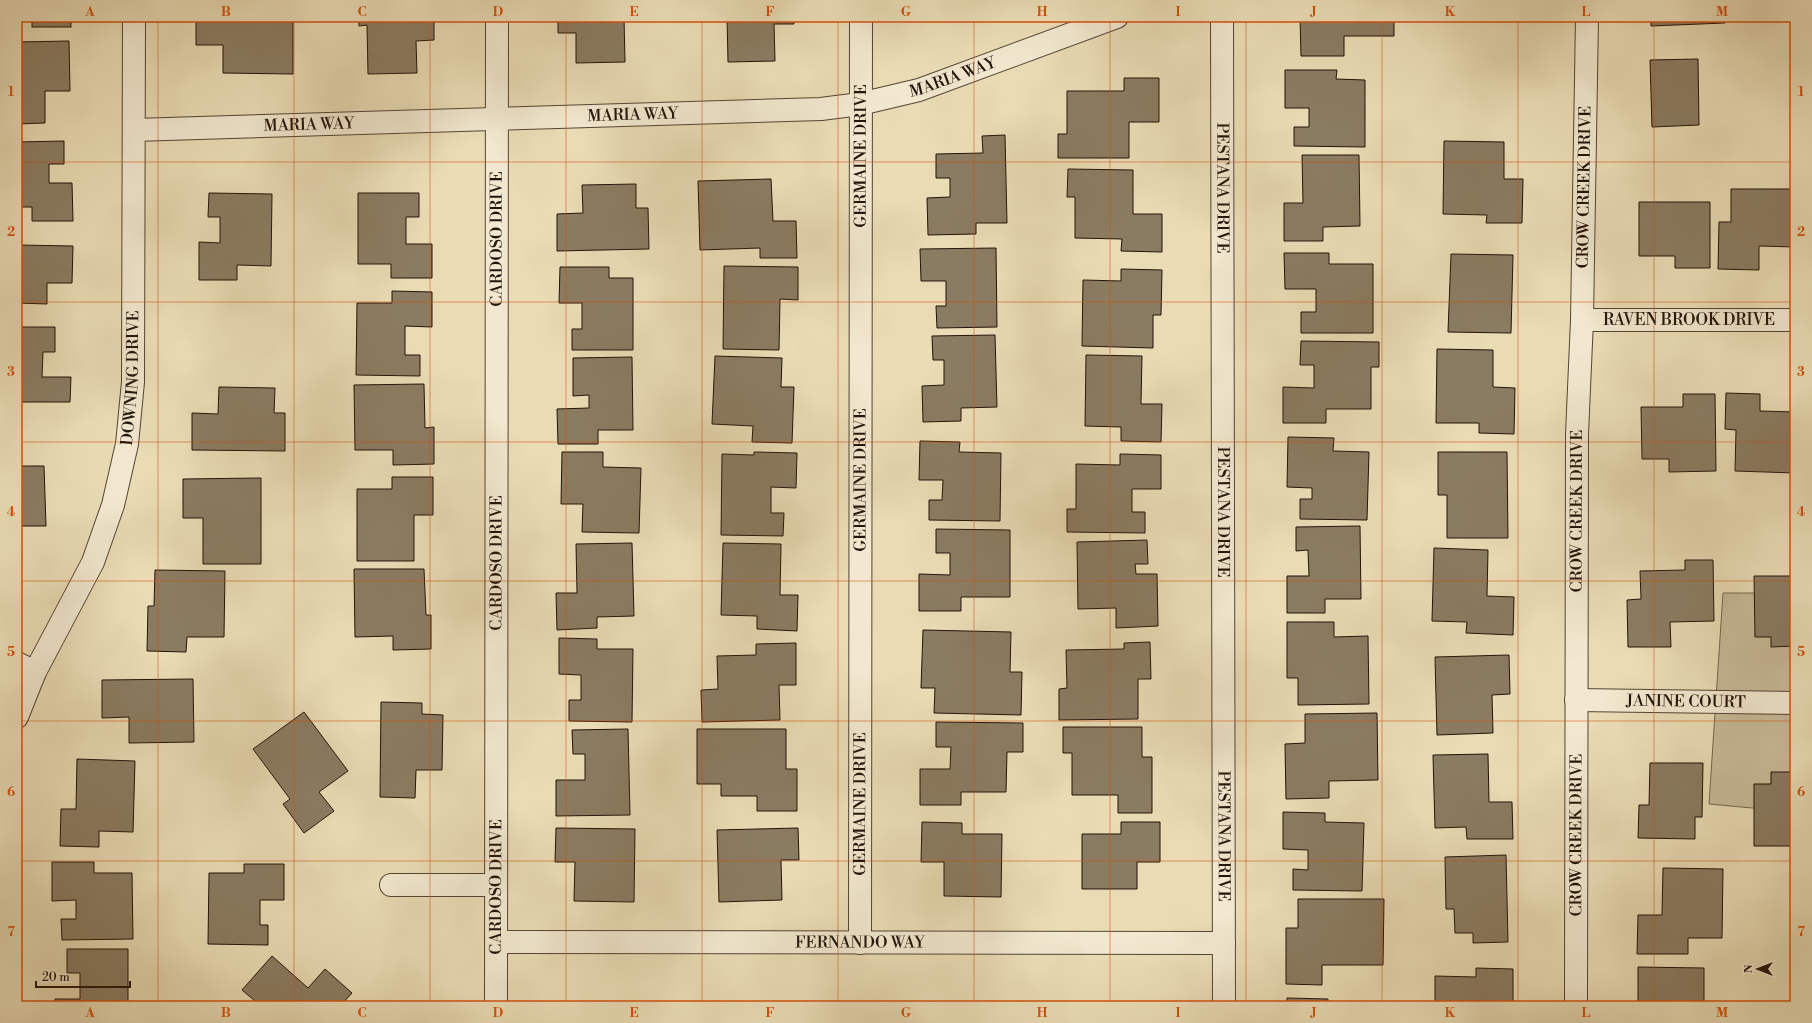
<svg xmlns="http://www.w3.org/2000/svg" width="1812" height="1023" viewBox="0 0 1812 1023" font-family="'Libre Bodoni',serif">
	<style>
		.green { fill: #c7ba98; stroke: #756650 }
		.building { fill: #8a7c62; stroke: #231309 }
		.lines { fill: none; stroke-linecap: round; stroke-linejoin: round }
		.minor-casing { stroke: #544534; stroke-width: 24 }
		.minor { stroke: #f1e8cf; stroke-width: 22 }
		.grid { fill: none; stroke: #d4520c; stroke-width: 1; stroke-opacity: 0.55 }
		.labels { text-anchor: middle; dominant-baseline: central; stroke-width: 3.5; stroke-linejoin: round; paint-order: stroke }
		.street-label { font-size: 16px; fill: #231309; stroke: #f1e8cf }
		.neatline { fill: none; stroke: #d4520c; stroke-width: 1.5 }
		.grid-label { font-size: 13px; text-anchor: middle; font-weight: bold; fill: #d4520c }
	</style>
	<rect width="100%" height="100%" fill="#e9dcb5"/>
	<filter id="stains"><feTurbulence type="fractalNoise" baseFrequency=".005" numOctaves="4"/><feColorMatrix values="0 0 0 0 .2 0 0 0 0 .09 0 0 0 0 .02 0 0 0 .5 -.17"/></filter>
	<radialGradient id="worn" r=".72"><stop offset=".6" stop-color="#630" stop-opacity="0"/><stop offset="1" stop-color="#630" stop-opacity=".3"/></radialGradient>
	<path class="green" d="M1723,593h72v219l-86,-8z"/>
	<g class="building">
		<rect x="32" y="17" width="39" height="10"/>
		<path d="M196,17h97v57l-70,-1v-28h-27z"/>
		<path d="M359,17h75v23l-18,1 1,32 -49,1 -1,-49 -8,1z"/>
		<path d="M558,17h66l1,45 -49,1v-30h-18z"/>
		<path d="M727,17h67v7h-20l1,37 -47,1z"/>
		<path d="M1300,17h94v19h-50v20h-43z"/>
		<path d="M1651,17h74v6l-74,3z"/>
		<path d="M69,41l1,50h-25v32l-28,1v-82z"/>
		<path d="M1698,59l1,66 -47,2 -2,-67z"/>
		<path d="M1285,70h52l-1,9 29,1v67l-71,-1v-19h15v-19h-24z"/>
		<path d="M1124,78h35v44h-30v36h-71v-24h9v-43h57z"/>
		<path d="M1005,135l2,88h-31v11l-48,1 -1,-37 23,-1v-19h-14v-24l47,-1 -1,-17z"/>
		<path d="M64,141v23h-15v19h23l1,38h-41v-14h-15v-65z"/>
		<path d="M1444,141l60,1v37h19l-1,44h-36l1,-8 -44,-1z"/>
		<path d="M1302,155h57l1,71 -37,1v14h-39v-38h19z"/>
		<path d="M1068,169l65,1v44h29v38l-41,-1 1,-12 -47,-1v-41h-8z"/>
		<path d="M771,179l2,42h23l1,37h-37v-10l-60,2 -2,-69z"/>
		<path d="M636,184v24h12l1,41 -92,2v-37l26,-1 -1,-28z"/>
		<path d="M1731,189h64v58l-36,-1v24l-41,-1 1,-47h12z"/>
		<path d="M209,193l63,1 -1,72 -34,-1v15h-38v-38l21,1v-26h-12z"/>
		<path d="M358,193h61v24h-13v27h26v34h-41v-14h-33z"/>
		<path d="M1639,202h71v66h-35v-12h-36z"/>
		<path d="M17,245l56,1 -1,37h-25v21l-30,-1z"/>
		<path d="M996,248l1,79 -60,1 -1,-22h10v-25h-25l-1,-32z"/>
		<path d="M1284,253h45v11h44v69h-72v-21h15v-23h-31z"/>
		<path d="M1451,254l62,1 -2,78 -63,-1z"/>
		<path d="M724,266l74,1v33l-18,-1 -1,51 -56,-1z"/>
		<path d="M560,267h49v11h24v72h-61v-21h10v-26h-23z"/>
		<path d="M1121,269l41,1 -1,45h-8v33l-71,-2 1,-66 38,1z"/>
		<path d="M392,291l40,1v35l-27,-1v29h15v21l-64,-1 1,-72h35z"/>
		<path d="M17,327h38v25h-12l-1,25h29l-1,25h-53z"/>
		<path d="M995,335l2,72 -36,1v13l-38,1 -1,-36 22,-1v-25h-11l-1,-24z"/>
		<path d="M1301,341l78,1v25h-8v42h-45v14h-43v-36l31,1v-23h-14z"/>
		<path d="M1437,349l56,1v37l22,1 -1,46 -35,-1v-10h-43z"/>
		<path d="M1086,355l56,1 -1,48h21l-1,38 -40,-1v-14l-36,-1z"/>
		<path d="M715,356l67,2 -1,29h13l-2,56 -40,-1 1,-16 -41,-2z"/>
		<path d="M632,357l1,73h-35v14h-40l-1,-35 32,-1v-13l-16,1v-38z"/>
		<path d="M424,384l1,44 9,-1v37l-41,1v-15h-38l-1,-65z"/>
		<path d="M219,387l56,1 -1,25h11v38l-93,-1v-37l26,1z"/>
		<path d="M1726,393l34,1v17l35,1v61l-60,-2 1,-41 -11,-1z"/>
		<path d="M1683,394h32l1,77 -47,1v-13h-27l-1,-52h42z"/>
		<path d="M1288,437l46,1 -1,13 36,1 -2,68 -67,-1v-20h12v-11l-25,-1z"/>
		<path d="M920,441l40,1 -1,10 42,1 -1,68 -71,-1v-20h13l1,-20h-24z"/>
		<path d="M562,452h41v15l38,1 -2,65 -57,-1 1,-28h-22z"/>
		<path d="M754,452l43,1 -1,35 -25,-1v26h13l-1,23 -62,-1 1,-81 32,1z"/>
		<path d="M1438,452h69l1,86h-61v-43h-9z"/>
		<path d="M1120,454l41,1v34h-29v23h13v21l-78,-1v-23h9v-45l44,1z"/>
		<path d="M17,466h27l2,60h-29z"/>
		<path d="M392,477h41v38h-19v46h-57v-72h35z"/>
		<path d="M261,478v86h-58v-46h-20v-39z"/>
		<path d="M1360,526l1,73h-36v14h-38v-37h22l-1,-26 -12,1v-24z"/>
		<path d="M936,529l74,1v67h-49v14h-42v-37l31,1v-22h-14z"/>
		<path d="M1147,540l1,24h-13l1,10h21l1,52 -42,2v-20l-38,1 -1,-67z"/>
		<path d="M632,543l2,73 -37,1v11l-40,2 -1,-37h21l-1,-49z"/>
		<path d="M723,543l58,1 -1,51h18l-1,36 -40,-2v-13l-36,-1z"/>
		<path d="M1434,548l54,2 -1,46 27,1 -1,38 -47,-2 1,-11 -35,-1z"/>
		<path d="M1685,560h28l1,61 -44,1 1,25h-43l-1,-47 14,-1 -1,-28 45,-1z"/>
		<path d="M354,569h70l2,46h5v34l-38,1v-14l-38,1z"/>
		<path d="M155,570l70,1 -1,66h-37l-1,15 -39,-1 1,-45h6z"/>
		<path d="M1754,576h41v70l-24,1v-10h-16z"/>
		<path d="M1287,622h47v15l34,-1 1,68 -71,1v-27h-11z"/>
		<path d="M923,630l88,2 -1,40h12l-1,43 -87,-2 1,-25h-14z"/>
		<path d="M559,638l38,1v10h36l-1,73 -63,-1v-21h12v-25l-22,-1z"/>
		<path d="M1150,642l1,37h-13v40l-79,1v-31l8,-1 -1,-38 58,-1v-6z"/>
		<path d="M796,643v42h-17l1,35 -78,2 -1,-32 17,-1 -1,-33 39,-1v-11z"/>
		<path d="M1509,655l1,39 -18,1 1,38 -56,2 -2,-78z"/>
		<path d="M193,679l1,63 -65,1v-26l-27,1v-38z"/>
		<path d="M381,702l41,1v11l21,1 -1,55h-26l-1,28 -35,-1z"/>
		<path d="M304,712l44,59 -29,21 15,19 -30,22 -21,-29 7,-5 -37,-50z"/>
		<path d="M1377,713l1,67 -49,1v17l-43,1 -1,-55 20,-1v-29z"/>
		<path d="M936,722l87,1v29h-16l-1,40h-45v13h-41v-36h30l1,-22h-15z"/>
		<path d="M1063,727h79v30h10v56h-34v-18h-46v-42h-9z"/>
		<path d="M628,729l2,86 -74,1v-36h29v-26h-12l-1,-24z"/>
		<path d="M697,729h89v40h11v42h-40v-15h-36v-12h-24z"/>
		<path d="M1488,754l1,48h23l1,37h-46l-1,-12 -31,1 -2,-73z"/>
		<path d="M77,759l58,2 -2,71 -34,-1v16l-39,-1 1,-37h15z"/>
		<path d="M1650,763h53l-1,54h-7v22l-57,-1 1,-33h10z"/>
		<path d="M1771,772h24v74h-41v-62h17z"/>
		<path d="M1283,812l42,1v9l39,1 -2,68 -69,-1v-21l15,1v-20l-25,-1z"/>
		<path d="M922,822l40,1v11h40l-1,63 -57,-1v-34h-23z"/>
		<path d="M1121,822h39v40h-23v27h-55v-55h39z"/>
		<path d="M556,828l79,1 -1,73 -60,-1 1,-39h-20z"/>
		<path d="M798,828l1,32h-18l1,40 -63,2 -2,-72z"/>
		<path d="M1506,855l2,87 -35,1v-10h-18l-1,-24h-8l-1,-52z"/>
		<path d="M52,862h42v11h38l1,66 -71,1 -1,-21h15v-19l-24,1z"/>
		<path d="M244,864h40v36h-24v25h8v20l-60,-1 1,-71h35z"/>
		<path d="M1663,868l60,1 -1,69h-34v16h-51l1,-39h24z"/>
		<path d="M1298,899h86l-1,66h-61v20l-36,-1v-56h12z"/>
		<path d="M67,949h61v57h-73v-7h25v-26h-13z"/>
		<path d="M272,956l36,32 17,-19 27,24 -12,13h-79l-19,-16z"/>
		<path d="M1638,967l66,1v38h-54v-2h-12z"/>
		<path d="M1476,968l37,1v37h-78v-30l41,1z"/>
		<path d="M1287,998l41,1v7h-41z"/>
	</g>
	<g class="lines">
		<g class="minor-casing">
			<g id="minor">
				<path id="s1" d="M1222,17l2,989"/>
				<path id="s2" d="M134,130l687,-21 39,-5 59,-14 198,-73"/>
				<path id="s3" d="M1582,320h213"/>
				<path d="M17,663l18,9"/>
				<path id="s4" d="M1576,700l219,3"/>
				<path id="s5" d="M17,717l18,-45 58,-110 20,-57 14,-61 6,-62 1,-365"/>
				<path d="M391,885h105"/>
				<path id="s6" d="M496,942l728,1"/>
				<path id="s7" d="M860,943l1,-926"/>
				<path id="s8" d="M496,1006l1,-989"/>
				<path id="s9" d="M1576,1006l1,-572 5,-114 5,-303"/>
			</g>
		</g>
		<use href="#minor" class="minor"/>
	</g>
	<path class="grid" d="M158,17v989M294,17v989M430,17v989M566,17v989M702,17v989M838,17v989M974,17v989M1110,17v989M1246,17v989M1382,17v989M1518,17v989M1654,17v989M17,162h1778M17,302h1778M17,442h1778M17,581h1778M17,721h1778M17,861h1778"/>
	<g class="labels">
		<g class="street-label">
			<text stroke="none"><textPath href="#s2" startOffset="823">MARIA WAY</textPath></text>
			<text stroke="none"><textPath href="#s2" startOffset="499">MARIA WAY</textPath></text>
			<text stroke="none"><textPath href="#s2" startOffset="175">MARIA WAY</textPath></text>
			<text stroke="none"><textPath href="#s7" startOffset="787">GERMAINE DRIVE</textPath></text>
			<text stroke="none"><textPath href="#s1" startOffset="171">PESTANA DRIVE</textPath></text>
			<text stroke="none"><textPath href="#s9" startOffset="819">CROW CREEK DRIVE</textPath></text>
			<text stroke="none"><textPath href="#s8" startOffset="767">CARDOSO DRIVE</textPath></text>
			<text stroke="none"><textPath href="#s3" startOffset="107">RAVEN BROOK DRIVE</textPath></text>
			<text stroke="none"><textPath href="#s5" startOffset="362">DOWNING DRIVE</textPath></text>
			<text stroke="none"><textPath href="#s7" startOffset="463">GERMAINE DRIVE</textPath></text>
			<text stroke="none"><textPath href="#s1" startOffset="495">PESTANA DRIVE</textPath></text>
			<text stroke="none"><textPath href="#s9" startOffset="495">CROW CREEK DRIVE</textPath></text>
			<text stroke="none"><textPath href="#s8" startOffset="443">CARDOSO DRIVE</textPath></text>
			<text stroke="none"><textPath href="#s4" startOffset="110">JANINE COURT</textPath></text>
			<text stroke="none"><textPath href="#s7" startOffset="139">GERMAINE DRIVE</textPath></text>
			<text stroke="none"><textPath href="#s1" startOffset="819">PESTANA DRIVE</textPath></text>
			<text stroke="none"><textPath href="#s9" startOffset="171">CROW CREEK DRIVE</textPath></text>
			<text stroke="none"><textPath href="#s8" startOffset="119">CARDOSO DRIVE</textPath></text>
			<text stroke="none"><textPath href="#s6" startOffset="364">FERNANDO WAY</textPath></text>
		</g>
	</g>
	<rect width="1812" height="1023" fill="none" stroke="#e9dcb5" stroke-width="44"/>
	<g transform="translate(1758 969) rotate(270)" stroke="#f1e8cf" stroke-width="3" paint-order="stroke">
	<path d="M0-3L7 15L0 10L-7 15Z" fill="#231309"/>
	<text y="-6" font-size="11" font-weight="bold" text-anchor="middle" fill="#231309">N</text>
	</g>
	<path d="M36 981v6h94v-6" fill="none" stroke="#231309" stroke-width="2"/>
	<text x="42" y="981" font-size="12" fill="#231309" stroke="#f1e8cf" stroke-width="3" paint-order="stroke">20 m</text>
	<rect x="22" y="22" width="1768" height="979" class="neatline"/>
	<g class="grid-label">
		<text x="90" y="16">A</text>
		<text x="226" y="16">B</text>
		<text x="362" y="16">C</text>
		<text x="498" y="16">D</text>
		<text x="634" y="16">E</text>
		<text x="770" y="16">F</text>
		<text x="906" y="16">G</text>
		<text x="1042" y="16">H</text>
		<text x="1178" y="16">I</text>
		<text x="1314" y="16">J</text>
		<text x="1450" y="16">K</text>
		<text x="1586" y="16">L</text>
		<text x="1722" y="16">M</text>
		<text x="11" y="96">1</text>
		<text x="1801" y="96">1</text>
		<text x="11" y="236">2</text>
		<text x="1801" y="236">2</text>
		<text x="11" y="376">3</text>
		<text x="1801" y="376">3</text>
		<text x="11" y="516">4</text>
		<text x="1801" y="516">4</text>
		<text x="11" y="656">5</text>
		<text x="1801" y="656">5</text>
		<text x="11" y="796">6</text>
		<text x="1801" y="796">6</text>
		<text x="11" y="936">7</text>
		<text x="1801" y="936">7</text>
		<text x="90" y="1017">A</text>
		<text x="226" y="1017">B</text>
		<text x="362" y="1017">C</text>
		<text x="498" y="1017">D</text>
		<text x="634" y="1017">E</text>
		<text x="770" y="1017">F</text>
		<text x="906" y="1017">G</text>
		<text x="1042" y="1017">H</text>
		<text x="1178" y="1017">I</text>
		<text x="1314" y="1017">J</text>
		<text x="1450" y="1017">K</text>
		<text x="1586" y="1017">L</text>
		<text x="1722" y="1017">M</text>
	</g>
	<rect width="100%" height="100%" filter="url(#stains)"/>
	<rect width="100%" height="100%" fill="url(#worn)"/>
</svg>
